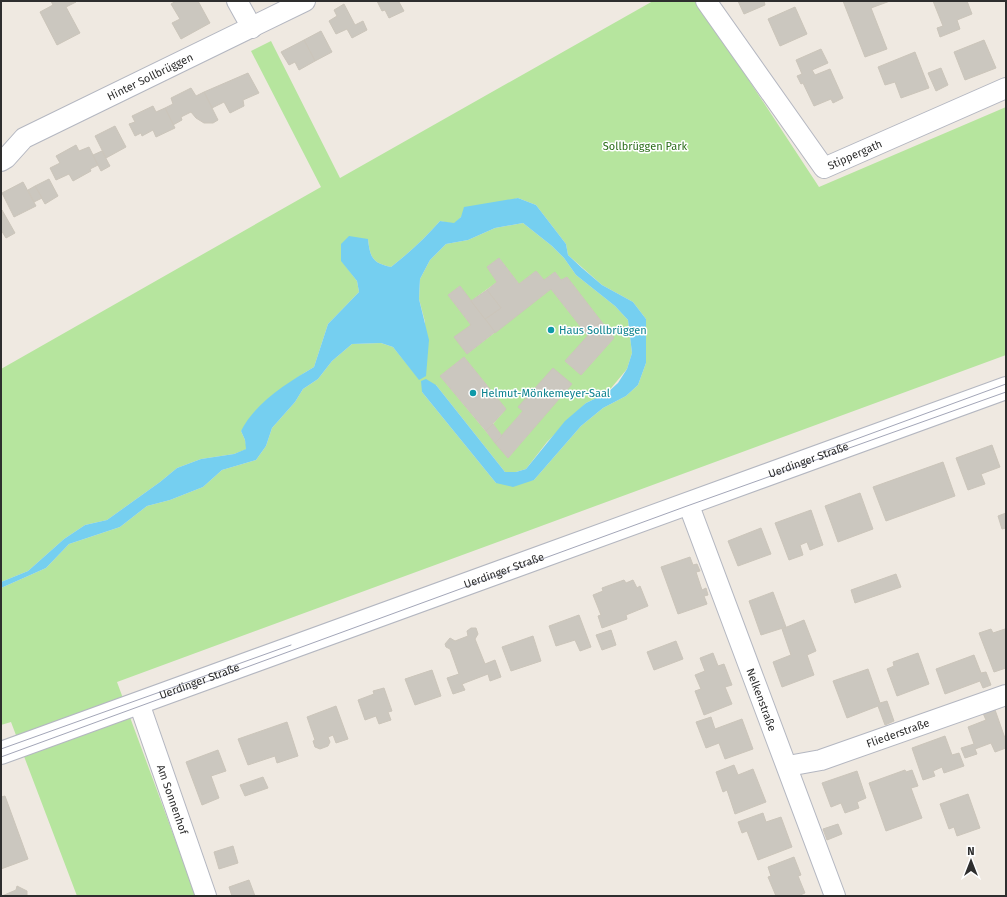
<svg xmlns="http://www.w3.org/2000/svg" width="1007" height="897" viewBox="0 0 1007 897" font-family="'Fira Sans',sans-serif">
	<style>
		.green { fill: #b6e59e; fill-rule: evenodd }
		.water { fill: #75cff0 }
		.building { fill: #cbc7bf; stroke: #cbc5ba }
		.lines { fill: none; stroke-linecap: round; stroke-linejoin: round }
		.minor-casing { stroke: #b4b7c1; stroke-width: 22 }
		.secondary-casing { stroke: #b4b7c1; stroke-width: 24 }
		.minor { stroke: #fff; stroke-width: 20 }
		.secondary { stroke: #fff; stroke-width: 22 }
		.tram { stroke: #a3a6b8; stroke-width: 1 }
		.culture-dot { fill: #0f9aa8; stroke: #fff; stroke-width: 1.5 }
		.labels { text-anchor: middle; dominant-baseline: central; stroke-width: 3; stroke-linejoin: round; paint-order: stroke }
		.street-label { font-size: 11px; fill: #2e2e2e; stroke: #fff }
		.park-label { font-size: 11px; fill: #2c6e1b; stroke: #fff }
		.culture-label { font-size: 11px; fill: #0d838f; stroke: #fff; text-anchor: start }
	</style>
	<rect width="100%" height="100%" fill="#efe9e1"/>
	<path class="green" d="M653,1h44l122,186 187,-80v248l-889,327 79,214h-119l-66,-174 -10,3v-137l45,-20 23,-24 51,-17 27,-21 23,-6 33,-13 19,-17 34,-10 10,-14 6,-18 23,-26 8,-13 15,-10 14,-18 20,-17 29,-1 12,4 26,32 6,-3v-54l-6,-23 1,-20 10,-19 16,-16 22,-4 27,-12 28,-5 29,23 12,12 12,17 39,31 13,14 4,33 -5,16 -20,24 -21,10 -39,39 -21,27 -10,3h-11l-69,-87 -14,7 74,91 38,-3 47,-54 22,-18 23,-12 12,-11 8,-22v-44l-13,-17 -31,-17 -34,-30 -2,-11 -30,-39 -18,-7 -57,19 -7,7 -14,-3c-15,17 -31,32 -49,46 -19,-4 -21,-10 -23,-28l-27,21 16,21 2,11 -31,32 -14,43c-31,18 -49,38 -73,64l4,9 2,9 -13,5 -33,5 -24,9 -17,14 -53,38 -22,5 -21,14 -36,32 -27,11v-213l320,-182 -70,-136 20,-10 69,137zM499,258l20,26 17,-13 8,9 11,-8 6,8 6,-3 47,61 -33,37 -16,-14 23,-25 -37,-47 -84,65 -12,-17 16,-12 -23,-30 12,-9 11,15 26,-19 -10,-15zM464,357l42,52 -13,15 9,12 21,-25 -4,-4 52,-23 -63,74 -68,-82z"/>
	<path class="water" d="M518,198l18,7 30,39 2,11 14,13 20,17 31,17 13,17v44l-8,22 -12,11 -23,12 -22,18 -47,54 -21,7 -17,-4 -74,-91 -1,-11 5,-2 10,6 69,87h11l10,-3 39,-48 21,-18 21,-10 11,-10 9,-14 5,-16 -4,-33 -13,-14 -39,-31 -12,-17 -12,-12 -29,-23 -28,5 -27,12 -22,4 -16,16 -10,19 -1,20 10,41 -3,36 -7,4 -26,-33 -12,-4 -29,1 -20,17 -14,18 -15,10 -8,13 -23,26 -6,18 -10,14 -34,10 -19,17 -33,13 -23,6 -27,21 -51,17 -23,24 -45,20v-6l27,-11 36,-32 21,-14 22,-5 53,-38 17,-14 24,-9 33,-5 12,-5 -1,-9 -4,-9c15,-29 46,-48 73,-64l14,-43 31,-32 -2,-11 -16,-20v-17l8,-8 19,3c2,18 4,24 23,28 18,-14 34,-29 49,-46l14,2 7,-6 3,-10z"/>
	<g class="building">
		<path d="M51,1l25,1 -10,5 14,26 -23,12 -17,-33 13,-7z"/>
		<path d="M176,1h22l12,22 -29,16 -9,-16 8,-4 -9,-15z"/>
		<path d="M377,1h23l-1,1 5,9 -15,7 -4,-8 -3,1z"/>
		<path d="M738,1h26l1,4 -21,9z"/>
		<path d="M843,1h47l-19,7 16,41 -22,8z"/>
		<path d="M933,1h34l5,13 -15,6 3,9 -20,8 -3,-9 6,-2z"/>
		<path d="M344,4l11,21 8,-4 4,9 -15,8 -5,-9 -11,5 -7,-13 8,-5 -3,-6z"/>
		<path d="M795,7l12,27 -27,12 -12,-27z"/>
		<path d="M321,31l11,21 -17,9 -11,-21z"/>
		<path d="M304,40l11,21 -16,9 -4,-8 -6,3 -8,-13z"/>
		<path d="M984,40l12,28 -31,12 -11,-28z"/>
		<path d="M821,49l7,14 -16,7 3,5 15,-6 13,29 -10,5 -2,-4 -17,7 -11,-23 -2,1 -4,-8 5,-2 -6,-14z"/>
		<path d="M915,52l14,36 -28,10 -6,-16 -10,3 -7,-18z"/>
		<path d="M941,68l7,17 -12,6 -8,-18z"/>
		<path d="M248,73l11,20 -16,7 1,6 -14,7 -6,-11 -12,6 -8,-16z"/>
		<path d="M191,88l5,8 8,-4 14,28 -5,3h-9l-8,-5 -5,-6 -10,5 1,3 -9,5 -8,-17 8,-4 -2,-6z"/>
		<path d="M153,106l3,6 9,-4 10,20 -19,9 -3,-7 -11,6 -1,-3 -6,3 -6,-12 6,-2 -3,-6z"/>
		<path d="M115,126l11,21 -20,11 -11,-22z"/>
		<path d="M76,145l3,6 10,-4 9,18 -8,4 1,2 -18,10 -4,-7 -13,6 -6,-12 10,-5 -4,-7z"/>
		<path d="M102,151l8,15 -9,5 -8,-16z"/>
		<path d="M49,179l9,17 -13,8 -10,-18z"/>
		<path d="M23,182l13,24 -22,11 -12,-24z"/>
		<path d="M35,186l7,12 -8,4 -6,-12z"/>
		<path d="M2,210l13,23 -9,5 -5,-8z"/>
		<path d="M499,258l20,26 17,-13 8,9 11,-8 6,8 6,-3 34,44 -13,15 -37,-47 -56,44 -10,-14 16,-11 -14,-18 10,-8 -10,-15z"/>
		<path d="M460,286l35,46 -28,22 -13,-17 17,-12 -23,-30z"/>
		<path d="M487,290l14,18 -16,11 -14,-18z"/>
		<path d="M601,321l13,17 -33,37 -16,-14z"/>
		<path d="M464,357l42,52 -20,22 -46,-55z"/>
		<path d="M553,368l19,16 -64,74 -13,-15 28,-32 -5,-4z"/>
		<path d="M493,424l9,12 -7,7 -9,-12z"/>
		<path d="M992,445l8,22 -19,7 4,10 -17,6 -12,-32z"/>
		<path d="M943,462l12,34 -69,25 -13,-34z"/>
		<path d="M860,493l13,36 -35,13 -13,-36z"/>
		<path d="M811,510l12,35 -13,5 -3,-8 -7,3 3,10 -14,5 -14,-37z"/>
		<path d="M1006,513v15l-4,1 -4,-13z"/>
		<path d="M761,528l10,26 -33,12 -10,-25z"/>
		<path d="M690,557l3,8 4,-1 3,7 -4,1 6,18 4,-2 2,7 -4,1 3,8 -29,10 -17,-47z"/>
		<path d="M896,574l5,13 -46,16 -4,-13z"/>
		<path d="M624,580l2,3 7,-3 4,8 3,-2 8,20 -22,9 1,4 -25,9 -4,-12 3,-1 -8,-20 10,-4 -1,-3z"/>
		<path d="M773,592l13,35 -25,8 -12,-34z"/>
		<path d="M579,615l12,32 -11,4 -5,-11 -19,6 -7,-20z"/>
		<path d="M804,620l12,31 -9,4 7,20 -32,12 -9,-25 18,-7 -9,-26z"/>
		<path d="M471,628h5l2,6 -3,5 10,25 10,-4 6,17 -11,4 -2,-7 -26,10 3,6 -12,4 -6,-16 12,-4 -9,-25 -4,-2 -1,-3 5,-6 5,3 13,-5 -1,-5z"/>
		<path d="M991,629l2,4 12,-4 1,2v37l-12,4 -15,-39z"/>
		<path d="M611,630l5,15 -14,5 -6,-15z"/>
		<path d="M533,636l8,25 -30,10 -9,-24z"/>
		<path d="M676,641l7,18 -29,11 -7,-18z"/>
		<path d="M713,653l5,13 6,-2 8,21 -7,2 7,17 -28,11 -9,-24 6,-2 -6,-14 10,-4 -5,-13z"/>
		<path d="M918,653l11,31 -32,12 -10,-27 7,-3 -1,-4z"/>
		<path d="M974,655l7,18 5,-1 5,13 -8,3 -3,-7 -35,13 -9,-25z"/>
		<path d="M868,669l12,34 7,-2 7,20 -9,4 -7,-19 -31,12 -14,-37z"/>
		<path d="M432,670l9,26 -26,9 -10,-26z"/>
		<path d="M384,688l8,23 -4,1 3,8 -12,4 -3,-8 -11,4 -7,-20 16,-6 -1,-3z"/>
		<path d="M336,706l12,33 -12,4 -3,-8 -5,2 2,5 -2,4 -8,3 -5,-2 -2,-6 2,-1 -8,-23z"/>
		<path d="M994,707l12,34v7l-11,4 -4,-9 -16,6 2,5 -12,4 -4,-10 13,-4 -6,-17 18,-7 -4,-9z"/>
		<path d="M711,717l4,12 27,-10 11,30 -28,10 -6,-16 -13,5 -10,-26z"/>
		<path d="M287,722l11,34 -21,7 -2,-7 -27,9 -10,-26z"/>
		<path d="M945,736l7,19 7,-2 5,13 -20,7 -2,-6 -9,4 2,5 -12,4 -11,-32z"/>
		<path d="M218,750l8,21 -15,5 8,22 -17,7 -16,-43z"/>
		<path d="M734,765l4,10 15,-6 13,33 -31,12 -8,-24 -4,2 -7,-20z"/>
		<path d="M905,770l1,2 6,-2 6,16 -7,2 11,30 -36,13 -17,-48z"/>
		<path d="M857,771l9,27 -9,4 2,6 -14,5 -4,-10 -10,4 -9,-24z"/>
		<path d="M263,777l5,11 -23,8 -5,-11z"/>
		<path d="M968,794l12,34 -23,8 -3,-9 -5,2 -9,-25z"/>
		<path d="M5,796l23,63 -27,10v-72z"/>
		<path d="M763,813l3,9 15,-5 11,30 -34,13 -11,-29 -5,2 -4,-11z"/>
		<path d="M838,824l4,10 -15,6 -4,-11z"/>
		<path d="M233,846l5,17 -19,6 -5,-17z"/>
		<path d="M794,857l7,18 -3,1 7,17 -7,3h-22l-8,-19 3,-1 -3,-9z"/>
		<path d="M249,880l6,16h-23l-3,-9z"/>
		<path d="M17,886l10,5v5h-25l14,-6z"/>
	</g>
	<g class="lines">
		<g class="minor-casing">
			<g id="minor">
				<path d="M237,1l15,27"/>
				<path id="s1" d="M706,1l118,167 182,-80"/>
				<path id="s2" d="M1,161l5,-3 18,-20 281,-137"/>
				<path id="s3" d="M688,503l147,393"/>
				<path id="s4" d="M139,703l67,193"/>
				<path id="s5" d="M788,766l33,-6 185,-65"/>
			</g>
		</g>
		<g class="secondary-casing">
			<g id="secondary">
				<path id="s6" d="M1,753l1005,-365"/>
			</g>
		</g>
		<use href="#minor" class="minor"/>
		<use href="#secondary" class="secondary"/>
		<g class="tram">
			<path d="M821,452l185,-68"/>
			<path d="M1,749l290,-104"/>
			<path d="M1,757l686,-251 319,-114"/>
		</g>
	</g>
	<g class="culture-dot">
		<circle cx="551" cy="330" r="4"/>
		<circle cx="473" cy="393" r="4"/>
	</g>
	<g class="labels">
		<g class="street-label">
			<text stroke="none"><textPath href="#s2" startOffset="173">Hinter Sollbrüggen</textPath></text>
			<text stroke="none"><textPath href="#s1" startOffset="238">Stippergath</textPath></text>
			<text stroke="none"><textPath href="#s6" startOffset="859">Uerdinger Straße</textPath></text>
			<text stroke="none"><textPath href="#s6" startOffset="535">Uerdinger Straße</textPath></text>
			<text stroke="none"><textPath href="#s6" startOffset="211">Uerdinger Straße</textPath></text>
			<text stroke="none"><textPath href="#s3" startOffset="210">Nelkenstraße</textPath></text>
			<text stroke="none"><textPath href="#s5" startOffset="115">Fliederstraße</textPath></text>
			<text stroke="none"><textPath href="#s4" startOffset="102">Am Sonnenhof</textPath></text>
		</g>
		<g class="park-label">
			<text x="645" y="146">Sollbrüggen Park</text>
		</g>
		<g class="culture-label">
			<text x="559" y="330">Haus Sollbrüggen</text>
			<text x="481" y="393">Helmut-Mönkemeyer-Saal</text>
		</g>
	</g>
	<rect width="1007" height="897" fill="none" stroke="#2e2e2e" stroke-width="4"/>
	<g transform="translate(971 861)" stroke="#ffffff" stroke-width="3" paint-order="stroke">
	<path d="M0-3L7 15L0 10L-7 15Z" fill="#2e2e2e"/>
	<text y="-6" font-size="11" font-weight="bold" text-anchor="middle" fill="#2e2e2e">N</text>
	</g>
</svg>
